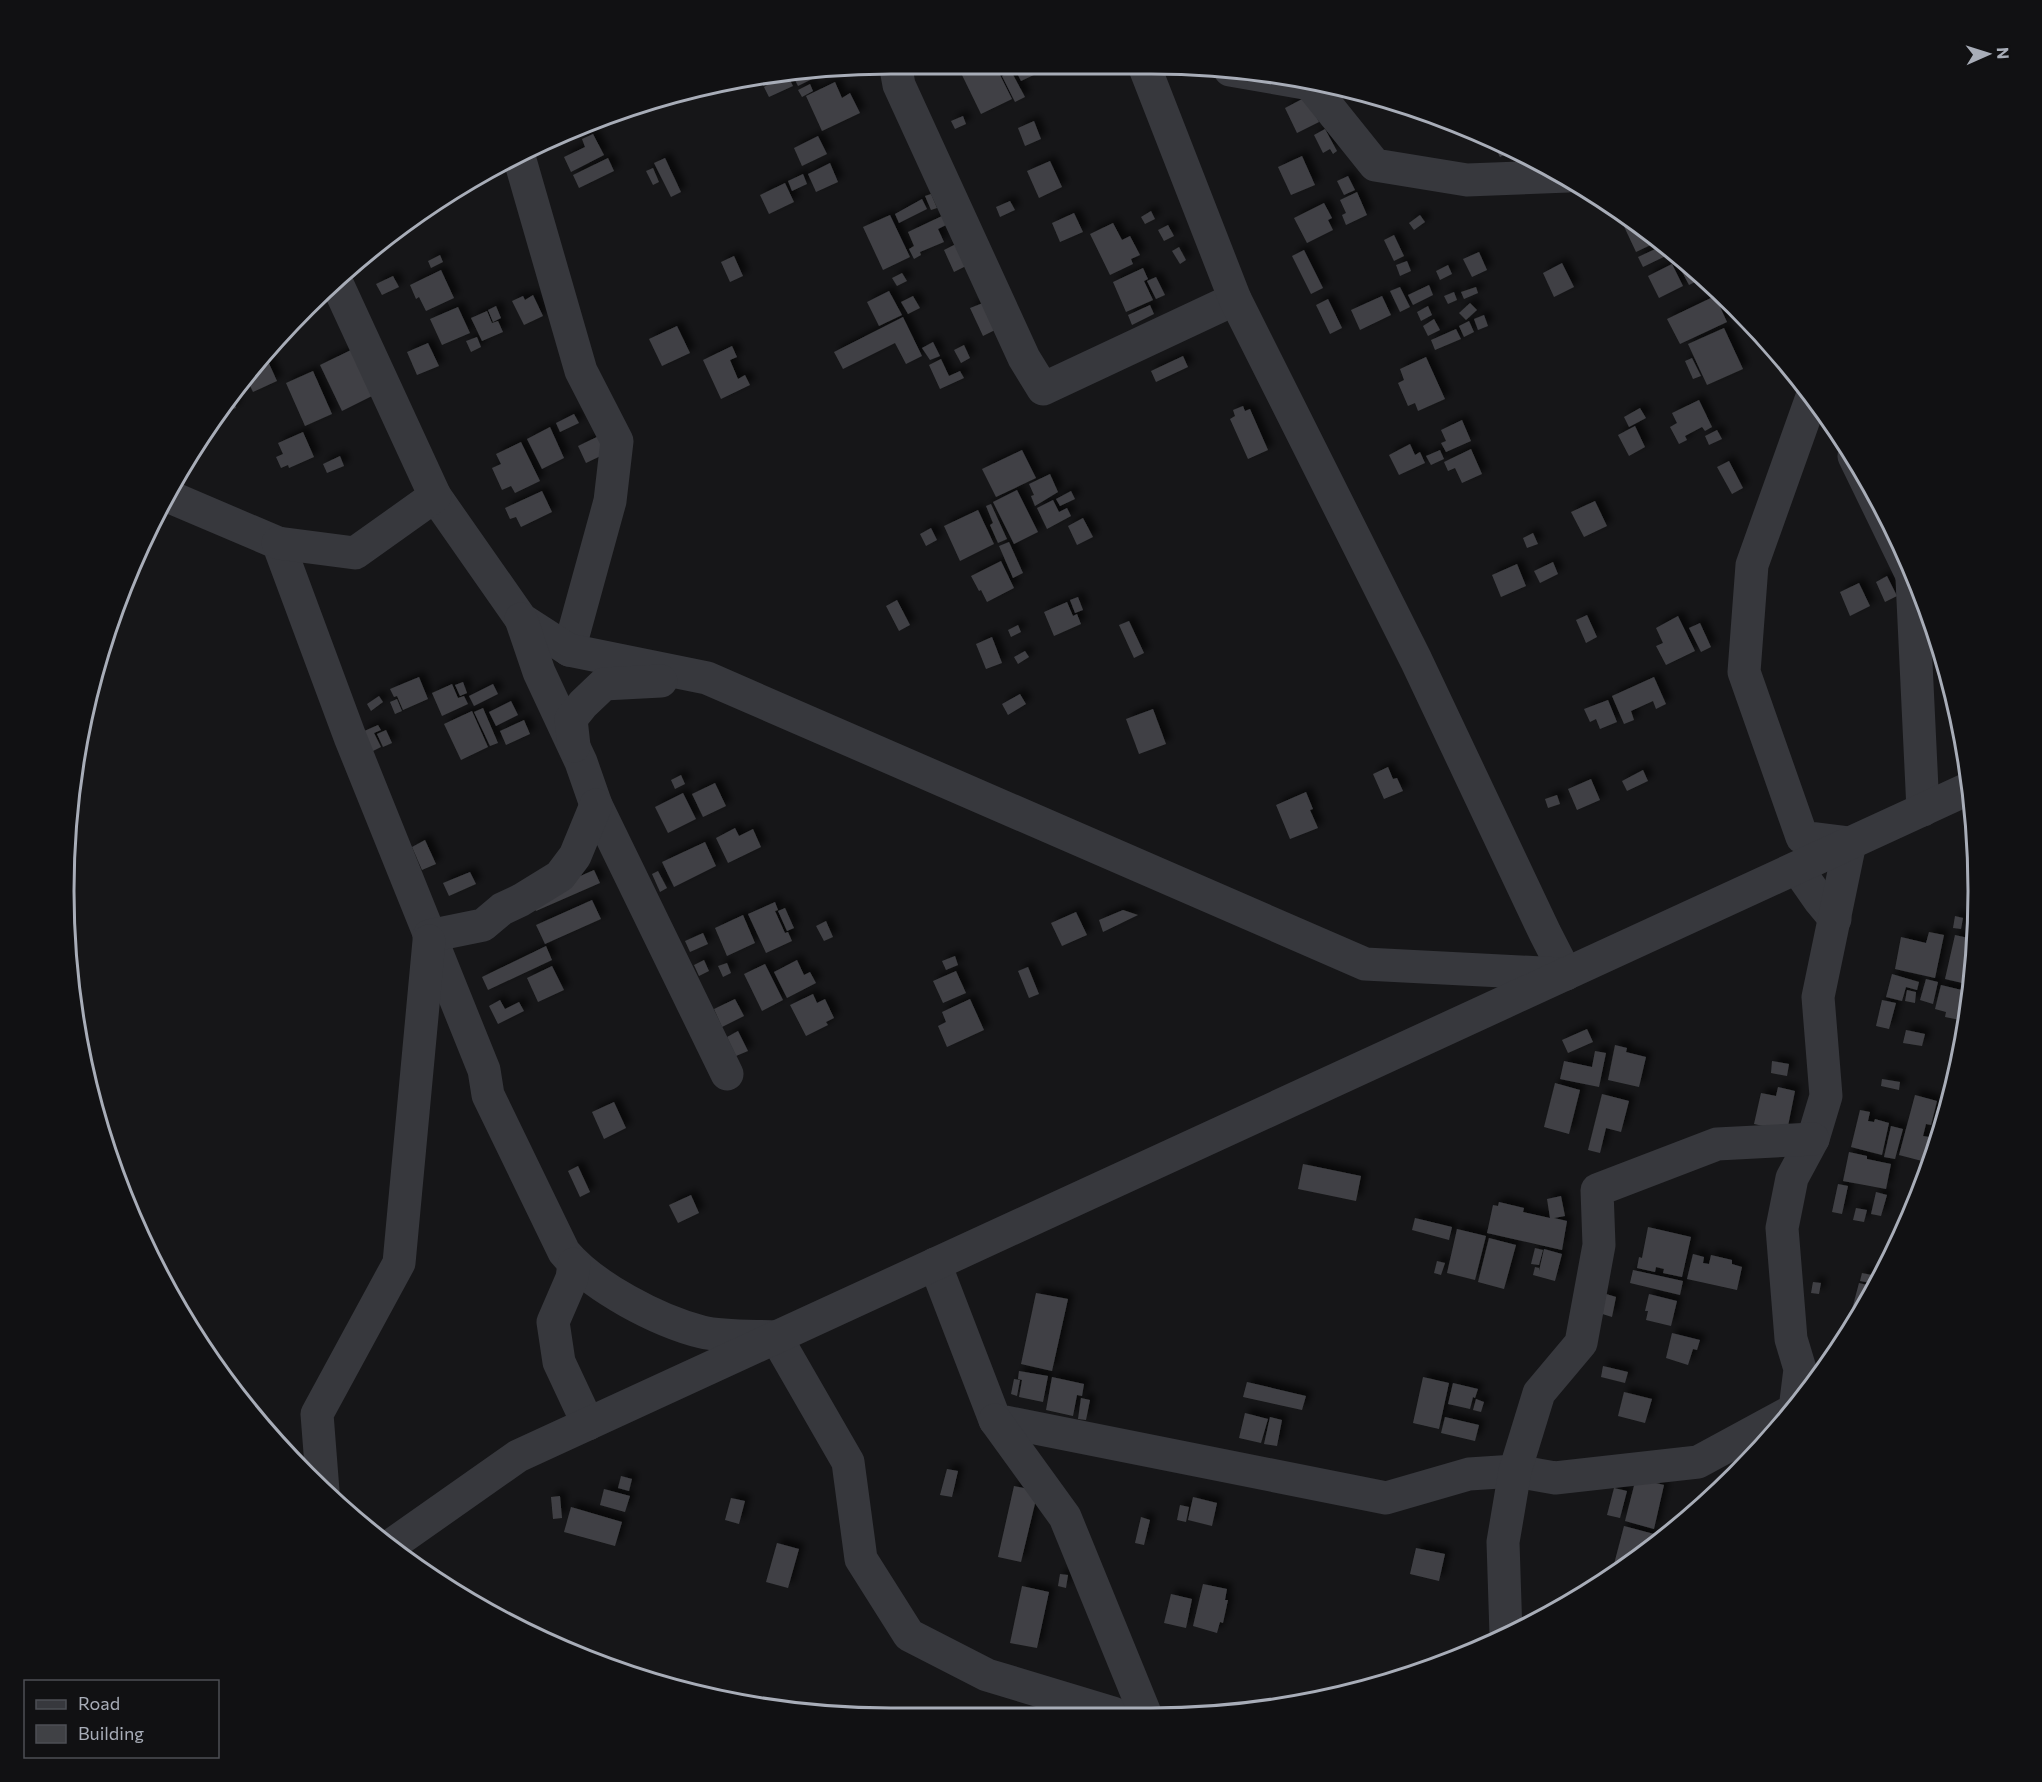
<svg xmlns="http://www.w3.org/2000/svg" width="2042" height="1782" viewBox="0 0 2042 1782" font-family="Commissioner,sans-serif">
	<style>
		.building { fill: #404145; filter: url(#shadow) }
		.lines { fill: none; stroke-linecap: round; stroke-linejoin: round }
		.minor { stroke: #37383d; stroke-width: 33 }
		.rim { fill: none; stroke: #a8adb8; stroke-width: 3 }
	</style>
	<defs>
		<filter id="shadow"><feDropShadow dx="5.5" dy="-5.5" stdDeviation="3" flood-color="#0009"/></filter>
	</defs>
	<rect width="100%" height="100%" fill="#161618"/>
	<g class="building">
		<path d="M983,65h12l17,34 -31,15 -19,-39z"/>
		<path d="M1013,65l40,1 -32,15z"/>
		<path d="M828,71l-30,15 -5,-10z"/>
		<path d="M1011,71l14,26 -10,5 -13,-26z"/>
		<path d="M788,76l5,10 -24,11 -5,-10 5,-3 -2,-5z"/>
		<path d="M835,82l7,16 8,-5 10,20 -38,18 -16,-35z"/>
		<path d="M810,84l3,7 -11,6 -4,-7z"/>
		<path d="M1306,97l13,25 -22,11 -12,-25z"/>
		<path d="M963,116l3,8 -11,5 -4,-8z"/>
		<path d="M1034,121l7,18 -16,7 -7,-18z"/>
		<path d="M1325,129l12,22 -4,3 -3,-5 -7,4 -9,-18z"/>
		<path d="M593,134l11,21 -33,17 -7,-15 21,-10 -3,-8z"/>
		<path d="M818,136l9,18 -25,12 -8,-18z"/>
		<path d="M1497,143l9,4 7,3 -13,7 -6,-12z"/>
		<path d="M1302,156l13,29 -24,10 -13,-28z"/>
		<path d="M608,158l6,13 -35,17 -6,-13z"/>
		<path d="M665,158l16,34 -10,5 -17,-34z"/>
		<path d="M1050,161l12,26 -23,11 -12,-27z"/>
		<path d="M830,163l8,19 -22,10 -8,-18z"/>
		<path d="M653,168l6,14 -6,3 -7,-14z"/>
		<path d="M803,174l4,10 -15,7 -4,-10z"/>
		<path d="M1348,176l7,14 -11,5 -7,-14z"/>
		<path d="M785,183l9,19 -25,12 -9,-19z"/>
		<path d="M1357,192l10,23 -21,10 -4,-10 4,-2 -6,-13z"/>
		<path d="M931,194l6,14 -6,2 -6,-14z"/>
		<path d="M922,199l5,10 -28,14 -4,-9z"/>
		<path d="M1010,201l5,9 -15,7 -4,-10z"/>
		<path d="M1324,203l8,15 -4,2 5,10 -26,13 -13,-25z"/>
		<path d="M1151,211l4,8 -10,5 -4,-7z"/>
		<path d="M1074,213l9,19 -23,10 -8,-19z"/>
		<path d="M890,215l20,42 -27,13 -20,-43z"/>
		<path d="M1420,215l5,7 -11,8 -5,-7z"/>
		<path d="M942,216l4,9 -8,4 6,13 -24,10 1,3 -7,4 -5,-10 5,-3 -6,-14z"/>
		<path d="M1626,218l9,6 24,17 -23,11 -15,-32z"/>
		<path d="M1113,223l9,17 8,-4 10,19 -9,4 2,5 -23,11 -20,-41z"/>
		<path d="M1168,225l6,11 -10,5 -6,-11z"/>
		<path d="M1394,235l10,21 -10,5 -10,-21z"/>
		<path d="M956,244l10,22 -12,6 -10,-22z"/>
		<path d="M1664,245l10,7 -31,15 -5,-10z"/>
		<path d="M1179,247l7,13 -6,4 -8,-13z"/>
		<path d="M1304,250l19,38 -12,6 -19,-38z"/>
		<path d="M1479,252l8,18 -15,7 -9,-18z"/>
		<path d="M440,255l3,7 -12,6 -3,-7z"/>
		<path d="M734,256l9,20 -13,6 -9,-20z"/>
		<path d="M1683,258l14,10 8,9 -16,8 -12,-23z"/>
		<path d="M1407,261l4,10 -11,5 -4,-11z"/>
		<path d="M1562,263l12,24 -20,10 -11,-24z"/>
		<path d="M1672,264l11,22 -24,12 -11,-22z"/>
		<path d="M1448,265l4,9 -12,6 -4,-9z"/>
		<path d="M1143,268l5,11 -4,2 9,19 -27,12 -13,-30z"/>
		<path d="M441,270l13,28 -28,13 -7,-14 -3,2 -6,-14z"/>
		<path d="M902,273l5,8 -10,5 -5,-8z"/>
		<path d="M393,276l6,11 -17,8 -6,-11z"/>
		<path d="M1156,277l9,18 -9,4 -9,-18z"/>
		<path d="M1429,285l4,10 -20,10 -5,-10z"/>
		<path d="M1400,287l10,20 -10,5 -10,-21z"/>
		<path d="M1476,287l2,6 -14,6 -3,-7z"/>
		<path d="M889,291l13,24 -23,11 -12,-24z"/>
		<path d="M1454,292l3,8 -9,4 -4,-8z"/>
		<path d="M533,295l10,21 -19,9 -12,-24 11,-5 2,4z"/>
		<path d="M913,296l7,12 -12,6 -7,-12z"/>
		<path d="M1382,296l9,19 -31,15 -9,-20z"/>
		<path d="M1715,296l12,26 -47,22 -13,-25z"/>
		<path d="M1328,299l14,29 -12,6 -14,-29z"/>
		<path d="M983,303l12,27 -12,6 -13,-28z"/>
		<path d="M1470,303l7,7 -11,10 -7,-7z"/>
		<path d="M1150,305l4,9 -22,11 -4,-10z"/>
		<path d="M496,306l5,12 -8,4 -5,-12z"/>
		<path d="M1428,306l4,9 -11,6 -4,-9z"/>
		<path d="M458,307l12,26 -28,12 -12,-26z"/>
		<path d="M487,311l5,12 6,-2 5,11 -21,9 -11,-23z"/>
		<path d="M1484,315l4,11 -10,4 -4,-11z"/>
		<path d="M903,317l19,39 -16,8 -11,-21 -52,26 -9,-17z"/>
		<path d="M1434,319l6,11 -12,6 -5,-10z"/>
		<path d="M1469,321l5,11 -10,5 -5,-11z"/>
		<path d="M677,326l13,27 -28,13 -13,-27z"/>
		<path d="M1724,328l19,41 -36,16 -19,-41z"/>
		<path d="M1456,329l5,10 -26,11 -4,-10z"/>
		<path d="M477,337l4,10 -10,5 -5,-11z"/>
		<path d="M933,342l7,14 -10,4 -8,-12z"/>
		<path d="M428,343l11,23 -22,9 -10,-23z"/>
		<path d="M964,345l6,13 -9,5 -7,-13z"/>
		<path d="M732,346l5,11 -7,3 8,19 7,-4 5,10 -29,14 -18,-39z"/>
		<path d="M351,350l21,46 -30,15 -22,-46z"/>
		<path d="M1183,356l5,11 -32,15 -5,-11z"/>
		<path d="M1426,357l19,42 -27,12 -3,-8 -7,3 -10,-23 6,-3 -4,-11z"/>
		<path d="M1692,358l9,18 -8,3 -8,-18z"/>
		<path d="M267,359l10,22 -24,11 -8,-17 11,-12z"/>
		<path d="M941,359l8,17 11,-5 4,7 -24,11 -11,-24z"/>
		<path d="M313,371l19,43 -27,12 -19,-43z"/>
		<path d="M231,394l5,14 -10,3 -2,-7z"/>
		<path d="M1699,400l13,27 -7,4 -3,-4 -17,9 2,4 -8,4 -9,-17 7,-4 -5,-10z"/>
		<path d="M1243,406l2,5 5,-2 18,41 -20,9 -18,-40 5,-3 -2,-6z"/>
		<path d="M1640,408l6,10 -17,9 -5,-10z"/>
		<path d="M574,414l5,9 -19,9 -4,-9z"/>
		<path d="M1462,420l9,21 -25,11 -5,-9 5,-2 -5,-11z"/>
		<path d="M1635,426l10,21 -16,9 -11,-21z"/>
		<path d="M550,427l14,31 -22,11 -15,-30z"/>
		<path d="M1717,430l5,9 -13,6 -4,-9z"/>
		<path d="M303,432l11,25 -25,11 -1,-3 -7,3 -5,-11 7,-3 -5,-11z"/>
		<path d="M601,435l8,17 -23,11 -8,-17z"/>
		<path d="M521,442l19,39 -25,12 -4,-7 -9,4 -10,-22 9,-4 -5,-10z"/>
		<path d="M1410,444l5,11 5,-3 5,11 -26,12 -10,-20z"/>
		<path d="M1471,449l11,25 -20,9 -7,-15 -7,3 -4,-9z"/>
		<path d="M1022,450l14,28 -40,19 -14,-28z"/>
		<path d="M1440,450l4,9 -13,6 -5,-9z"/>
		<path d="M340,456l4,10 -17,7 -4,-9z"/>
		<path d="M1729,461l14,27 -11,6 -15,-27z"/>
		<path d="M1050,474l8,18 -23,14 -4,-10 3,-1 -5,-11z"/>
		<path d="M1017,490l21,42 -24,12 -21,-42z"/>
		<path d="M542,491l10,21 -31,15 -5,-10 -6,2 -5,-11z"/>
		<path d="M1071,491l4,8 -15,7 -4,-7z"/>
		<path d="M1053,500l6,12 8,-4 4,8 -24,13 -10,-21z"/>
		<path d="M1595,501l12,25 -23,11 -13,-25z"/>
		<path d="M991,504l16,35 -9,4 -8,-18 3,-2 -7,-17z"/>
		<path d="M978,510l16,34 -34,17 -16,-35z"/>
		<path d="M1083,518l10,19 -16,8 -9,-19z"/>
		<path d="M931,528l6,12 -11,6 -6,-12z"/>
		<path d="M1533,533l5,11 -11,4 -4,-10z"/>
		<path d="M1009,542l14,31 -10,5 -14,-32z"/>
		<path d="M1001,561l13,27 -27,14 -6,-12 -2,1 -8,-15z"/>
		<path d="M1553,562l5,12 -18,9 -6,-12z"/>
		<path d="M1517,564l9,22 -25,11 -9,-22z"/>
		<path d="M1887,576l10,20 -12,6 -9,-20z"/>
		<path d="M1859,583l11,23 -20,10 -10,-24z"/>
		<path d="M1078,597l5,13 -8,3 -5,-13z"/>
		<path d="M897,600l13,25 -11,6 -13,-25z"/>
		<path d="M1067,602l6,14 4,-2 4,10 -27,12 -10,-24z"/>
		<path d="M1587,615l10,22 -11,6 -10,-23z"/>
		<path d="M1678,616l17,35 -29,14 -10,-19 7,-3 -7,-15z"/>
		<path d="M1129,621l15,32 -10,5 -15,-33z"/>
		<path d="M1700,623l11,24 -10,5 -12,-24z"/>
		<path d="M1018,625l3,7 -10,5 -3,-7z"/>
		<path d="M992,637l10,26 -16,6 -10,-25z"/>
		<path d="M1025,651l4,6 -11,7 -4,-7z"/>
		<path d="M419,677l9,22 -25,11 -6,-14 -3,1 -4,-8z"/>
		<path d="M1654,677l12,27 -10,5 -3,-8 -22,10 3,9 -10,4 -12,-28z"/>
		<path d="M463,682l4,11 -7,3 -5,-11z"/>
		<path d="M452,684l6,14 6,-2 4,8 -26,12 -10,-23z"/>
		<path d="M493,684l5,10 -24,12 -5,-10z"/>
		<path d="M1020,694l6,10 -18,11 -6,-11z"/>
		<path d="M379,696l4,6 -12,9 -4,-7z"/>
		<path d="M397,699l5,12 -7,3 -5,-12z"/>
		<path d="M1608,700l9,22 -17,7 -4,-10 -6,3 -6,-13z"/>
		<path d="M511,701l7,14 -22,11 -7,-14z"/>
		<path d="M483,708l15,35 -8,3 -16,-34z"/>
		<path d="M1153,709l13,35 -27,10 -13,-35z"/>
		<path d="M472,711l16,36 -27,13 -17,-36z"/>
		<path d="M524,720l6,14 -24,11 -6,-14z"/>
		<path d="M378,725l3,5 -7,3 7,14 -10,5 -9,-20z"/>
		<path d="M386,730l6,13 -9,4 -6,-13z"/>
		<path d="M1388,767l5,12 4,-1 6,13 -19,8 -11,-25z"/>
		<path d="M1643,770l5,11 -21,10 -5,-10z"/>
		<path d="M681,775l4,9 -10,5 -4,-9z"/>
		<path d="M1591,779l9,21 -23,10 -9,-21z"/>
		<path d="M715,783l11,23 -23,11 -11,-23z"/>
		<path d="M1306,792l7,17 -3,1 8,18 -28,11 -14,-34z"/>
		<path d="M683,793l13,26 -28,14 -13,-26z"/>
		<path d="M1557,795l3,9 -12,4 -3,-9z"/>
		<path d="M735,828l4,8 14,-7 8,18 -33,16 -12,-25z"/>
		<path d="M425,840l11,24 -14,6 -10,-23z"/>
		<path d="M705,842l11,24 -42,21 -12,-25z"/>
		<path d="M594,870l6,13 -64,28 -6,-13z"/>
		<path d="M658,871l9,17 -7,4 -8,-18z"/>
		<path d="M470,872l6,12 -27,12 -6,-13z"/>
		<path d="M592,900l9,19 -56,25 -9,-19z"/>
		<path d="M775,902l3,8 -3,1 10,22 3,-1 4,9 -26,12 -18,-39z"/>
		<path d="M785,908l9,20 -7,3 -9,-20z"/>
		<path d="M1123,910l15,5 -35,17 -4,-12z"/>
		<path d="M1076,912l11,23 -25,11 -11,-23z"/>
		<path d="M743,915l12,28 -28,13 -12,-28z"/>
		<path d="M1955,916l8,2 -2,11 -8,-1z"/>
		<path d="M826,921l7,16 -9,4 -8,-15z"/>
		<path d="M1929,932l15,3 -9,43 -40,-9 6,-32 25,6z"/>
		<path d="M703,933l5,11 -18,8 -5,-11z"/>
		<path d="M1955,935l22,5 -6,45 -26,-6z"/>
		<path d="M546,946l6,14 -64,30 -6,-13z"/>
		<path d="M955,956l3,9 -12,5 -4,-9z"/>
		<path d="M704,960l5,11 -10,5 -5,-11z"/>
		<path d="M797,960l7,15 6,-3 6,11 -29,15 -13,-26z"/>
		<path d="M727,963l4,10 -8,4 -5,-11z"/>
		<path d="M765,964l18,36 -21,11 -18,-37z"/>
		<path d="M552,966l12,24 -26,12 -11,-24z"/>
		<path d="M1028,967l11,27 -10,4 -11,-27z"/>
		<path d="M956,971l10,22 -23,10 -10,-22z"/>
		<path d="M1892,974l27,8 -2,8 -11,-3 -4,14 -16,-4z"/>
		<path d="M1926,979l12,3 -5,22 -13,-4z"/>
		<path d="M1941,985l29,7 -5,29 -20,-4 1,-5 -11,-3z"/>
		<path d="M1907,990l9,2 -1,11 -10,-2z"/>
		<path d="M813,994l4,9 8,-4 9,19 -8,4 2,3 -22,11 -16,-31z"/>
		<path d="M735,999l9,17 -22,11 -8,-18z"/>
		<path d="M970,999l14,31 -37,17 -9,-21 8,-4 -4,-10z"/>
		<path d="M500,1000l5,9 14,-7 5,9 -26,13 -9,-18z"/>
		<path d="M1882,1000l14,3 -7,26 -13,-3z"/>
		<path d="M1587,1029l6,13 -25,11 -6,-13z"/>
		<path d="M1906,1030l19,4 -3,12 -19,-3z"/>
		<path d="M738,1031l10,20 -12,5 -9,-19z"/>
		<path d="M1615,1045l12,3 -1,4 20,5 -7,30 -31,-7z"/>
		<path d="M1595,1051l11,2 -7,34 -39,-8 4,-18 28,6z"/>
		<path d="M1772,1061l17,3 -2,12 -16,-3z"/>
		<path d="M1882,1079l18,3 -1,8 -18,-4z"/>
		<path d="M1555,1083l25,7 -11,44 -25,-7z"/>
		<path d="M1778,1087l17,4 -8,40 -33,-7 7,-31 15,3z"/>
		<path d="M1602,1094l27,7 -8,31 -15,-4 -6,25 -12,-3z"/>
		<path d="M1915,1095l22,6 -6,24 -5,-1 -3,12 6,1 -7,24 -23,-6z"/>
		<path d="M614,1102l12,26 -22,11 -12,-27z"/>
		<path d="M1860,1110l10,2 -2,9 6,1 1,-3 14,4 -7,32 -31,-8z"/>
		<path d="M1891,1126l12,3 -8,30 -11,-2z"/>
		<path d="M1849,1152l18,4v3l24,5 -5,25 -43,-8z"/>
		<path d="M1303,1164l58,12 -5,25 -58,-12z"/>
		<path d="M578,1166l12,26 -10,5 -12,-26z"/>
		<path d="M1838,1184l10,2 -6,28 -10,-2z"/>
		<path d="M1876,1192l11,3 -6,21 -10,-2z"/>
		<path d="M691,1195l8,18 -21,10 -9,-18z"/>
		<path d="M1561,1196l4,20 -11,2 13,3 -5,29 -75,-17 6,-28 5,1 1,-4 25,6 -1,4 27,6 -3,-19z"/>
		<path d="M1856,1208l11,2 -3,12 -11,-2z"/>
		<path d="M1415,1218l37,9 -3,13 -37,-10z"/>
		<path d="M1648,1227l43,10 -9,40 -19,-4 1,-4 -8,-2 -1,5 -18,-4 2,-11 3,1z"/>
		<path d="M1457,1229l29,7 -11,44 -28,-7z"/>
		<path d="M1489,1238l27,7 -12,44 -26,-7z"/>
		<path d="M1535,1248l8,2 -4,15 -8,-1z"/>
		<path d="M1544,1249l18,5 -7,27 -22,-6 2,-8 4,1v3z"/>
		<path d="M1693,1254l11,3 -1,6 6,1 2,-9 21,5v4l10,3 -5,23 -50,-11z"/>
		<path d="M1437,1261l8,2 -4,12 -7,-2z"/>
		<path d="M1633,1270l50,11 -3,14 -50,-12z"/>
		<path d="M1862,1273l19,4 -4,7 -17,-3z"/>
		<path d="M1813,1282l8,1 -2,11 -8,-1z"/>
		<path d="M1859,1283l16,4 -20,32 -5,-2z"/>
		<path d="M1036,1293l32,6 -16,72 -31,-7z"/>
		<path d="M1603,1293l13,4 -4,20 -16,-5z"/>
		<path d="M1649,1294l28,7 -6,25 -25,-6 2,-9h-3z"/>
		<path d="M1672,1333l28,7 -3,10 -4,-1 -5,16 -22,-7z"/>
		<path d="M1603,1366l25,6 -3,11 -24,-6z"/>
		<path d="M1019,1371l29,5 -5,26 -24,-5 3,-17 -4,-1z"/>
		<path d="M1052,1377l32,7 -2,12 -5,-1 -4,21 -27,-6z"/>
		<path d="M1423,1377l26,6 -10,46 -26,-6z"/>
		<path d="M1014,1379l6,1 -3,16 -6,-2z"/>
		<path d="M1247,1382l59,14 -4,14 -59,-13z"/>
		<path d="M1453,1383l25,6 -3,9 -2,-1 -3,12 -22,-5z"/>
		<path d="M1624,1392l28,7 -7,24 -27,-7z"/>
		<path d="M1081,1398l9,2 -4,20 -8,-1z"/>
		<path d="M1476,1399l8,3 -3,10 -8,-2z"/>
		<path d="M1245,1413l23,6 -7,24 -22,-5z"/>
		<path d="M1270,1417l12,3 -5,26 -13,-2z"/>
		<path d="M1445,1417l34,8 -4,16 -34,-8z"/>
		<path d="M947,1469l11,2 -6,26 -12,-2z"/>
		<path d="M621,1476l11,3 -3,12 -11,-3z"/>
		<path d="M1636,1478l28,7 -10,44 -29,-8z"/>
		<path d="M1014,1486l24,5 -17,71 -23,-5z"/>
		<path d="M1614,1488l13,3 -7,27 -13,-3z"/>
		<path d="M604,1489l26,7 -5,16 -25,-7z"/>
		<path d="M560,1496l2,22 -9,1 -2,-22z"/>
		<path d="M1193,1497l24,6 -5,23 -24,-6z"/>
		<path d="M731,1498l14,3 -6,23 -14,-4z"/>
		<path d="M1180,1505l9,2 -3,15 -9,-2z"/>
		<path d="M571,1507l51,15 -7,24 -51,-14z"/>
		<path d="M1141,1517l9,3 -6,25 -9,-2z"/>
		<path d="M1624,1526l30,8 -3,13 -33,23 -5,-2z"/>
		<path d="M777,1543l22,6 -11,39 -22,-6z"/>
		<path d="M1416,1548l29,6 -6,27 -29,-7z"/>
		<path d="M1060,1574l8,1 -2,13 -8,-2z"/>
		<path d="M1203,1584l24,5 -2,11h3l-5,23 -3,-1 -3,11 -24,-7z"/>
		<path d="M1022,1586l27,6 -12,56 -27,-5z"/>
		<path d="M1171,1594l21,5 -6,29 -22,-5z"/>
	</g>
	<g class="lines">
		<g class="minor">
			<path d="M895,63l4,22 125,273 19,31 192,-90"/>
			<path d="M1145,68l90,231 181,361 129,273 21,41"/>
			<path d="M1230,70l80,14 65,81 92,15 101,-4"/>
			<path d="M518,153l63,218 36,70 -7,60 -41,149"/>
			<path d="M1854,456l66,136"/>
			<path d="M435,496l86,123 48,31 138,28 658,286 196,10"/>
			<path d="M170,497l108,46 72,194 134,333 4,25 76,157c29,35 94,69 138,80 19,5 53,4 74,5l72,125 13,97 48,76 78,40 126,38 8,5"/>
			<path d="M278,543l77,10 80,-57 -100,-217"/>
			<path d="M1912,579l11,231"/>
			<path d="M521,619l18,53 42,90 15,43 131,269"/>
			<path d="M574,746l-3,-27 12,-15 21,-20 57,-3"/>
			<path d="M1797,868l23,33 15,18"/>
			<path d="M429,936l54,-11 19,-16 19,-9 39,-24 15,-20 21,-51"/>
			<path d="M574,1264l-2,14 -19,44 6,40 29,62"/>
			<path d="M935,1264l60,156 391,78 83,-24 46,-3 40,7 143,-16 96,-52"/>
			<path d="M1795,1409l5,-40 -9,-30 -9,-111 10,-50 21,-39 13,-43 -8,-99 32,-154 -48,-6 -58,-165 8,-107 61,-171"/>
			<path d="M995,1420l70,97 82,201"/>
			<path d="M323,1491l-6,-77 82,-151 30,-322"/>
			<path d="M390,1546l128,-90 1454,-669"/>
			<path d="M1506,1635l-3,-93 12,-71 24,-78 42,-50 18,-98 -2,-55 120,-46 96,-5"/>
		</g>
	</g>
	<path d="M0 0H2042V1782H0ZM891 74H1151A817 817 0 0 1 1968 891V891A817 817 0 0 1 1151 1708H891A817 817 0 0 1 74 891V891A817 817 0 0 1 891 74Z" fill="#111113" fill-rule="evenodd"/>
	<path class="rim" d="M891 74H1151A817 817 0 0 1 1968 891V891A817 817 0 0 1 1151 1708H891A817 817 0 0 1 74 891V891A817 817 0 0 1 891 74Z"/>
	<rect x="24" y="1680" width="195" height="78" fill="#111113" stroke="#4d4f55" stroke-width="1.5"/>
	<rect x="36" y="1700" width="30" height="9" fill="#37383d" stroke="#4d4f55" stroke-width="1.5"/>
	<text x="78" y="1710" font-size="18" fill="#a8adb8">Road</text>
	<rect x="36" y="1725" width="30" height="18" fill="#404145" stroke="#4d4f55" stroke-width="1.5"/>
	<text x="78" y="1740" font-size="18" fill="#a8adb8">Building</text>
	<g transform="translate(1988 54) rotate(87)" stroke="#111113" stroke-width="4.5" paint-order="stroke">
	<path d="M0-4.5L10 22L0 15L-10 22Z" fill="#a8adb8"/>
	<text y="-9" font-size="16" font-weight="bold" text-anchor="middle" fill="#a8adb8">N</text>
	</g>
</svg>
